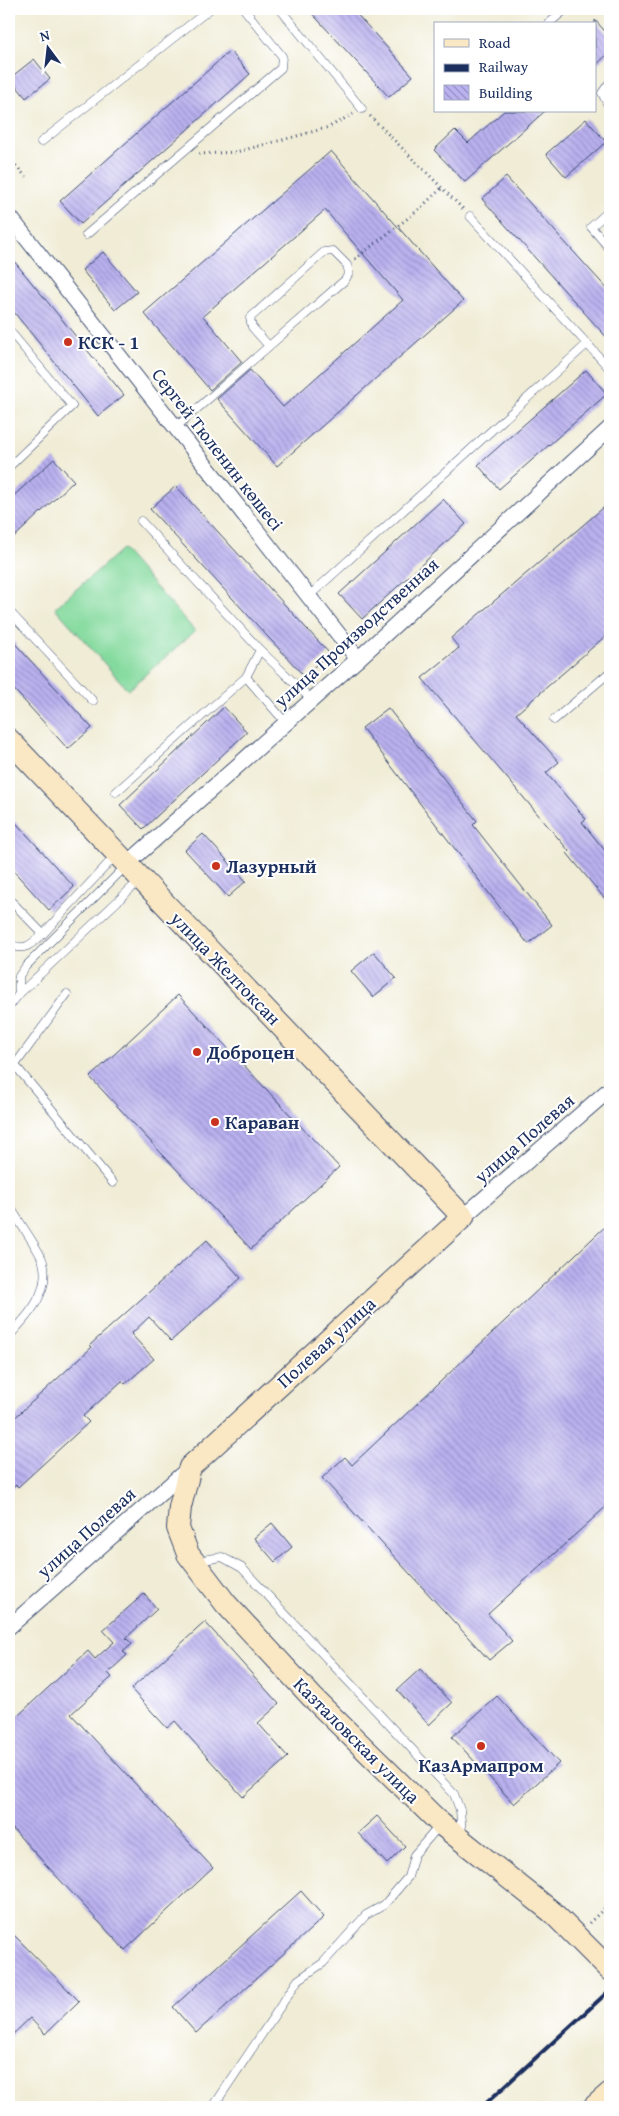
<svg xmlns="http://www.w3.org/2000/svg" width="619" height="2116" viewBox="0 0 619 2116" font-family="'Gentium Book Plus',serif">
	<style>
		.grass { fill: #84da9e; stroke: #50847e }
		.building { fill: url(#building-back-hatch) }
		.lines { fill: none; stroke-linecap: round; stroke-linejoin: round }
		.lane-casing { stroke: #3b4b70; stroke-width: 9 }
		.street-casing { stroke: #3b4b70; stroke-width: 17 }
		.secondary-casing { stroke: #3b4b70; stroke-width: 24 }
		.path { stroke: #3b4b70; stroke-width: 3; stroke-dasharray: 1 4; stroke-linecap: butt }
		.lane { stroke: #fff; stroke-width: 8 }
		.street { stroke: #fff; stroke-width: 15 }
		.secondary { stroke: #fae7c3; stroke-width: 22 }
		.rail { stroke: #1b2f5e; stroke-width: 4 }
		.poi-dot { fill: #c8321e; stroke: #fff; stroke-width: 2 }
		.labels { text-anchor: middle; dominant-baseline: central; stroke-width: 4; stroke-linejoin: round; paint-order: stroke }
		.poi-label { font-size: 19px; font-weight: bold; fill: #1b2f5e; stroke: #fff; text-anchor: start }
		.street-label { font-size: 19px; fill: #1b2f5e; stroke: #fff }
	</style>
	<defs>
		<pattern id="building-back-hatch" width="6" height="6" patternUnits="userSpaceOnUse" patternTransform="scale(1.25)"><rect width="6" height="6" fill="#bab1ef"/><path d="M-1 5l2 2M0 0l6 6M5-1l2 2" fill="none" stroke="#9690c5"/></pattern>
	</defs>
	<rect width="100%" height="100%" fill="#fff"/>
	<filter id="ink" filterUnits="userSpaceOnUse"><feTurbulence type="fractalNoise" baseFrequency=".02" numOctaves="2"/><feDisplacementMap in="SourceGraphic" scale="10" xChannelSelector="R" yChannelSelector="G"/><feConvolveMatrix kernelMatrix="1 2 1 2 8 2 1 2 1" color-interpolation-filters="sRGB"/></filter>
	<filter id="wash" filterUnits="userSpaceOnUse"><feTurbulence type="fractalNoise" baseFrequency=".0096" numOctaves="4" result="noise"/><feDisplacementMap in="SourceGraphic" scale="20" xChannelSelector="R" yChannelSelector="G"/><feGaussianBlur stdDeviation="1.12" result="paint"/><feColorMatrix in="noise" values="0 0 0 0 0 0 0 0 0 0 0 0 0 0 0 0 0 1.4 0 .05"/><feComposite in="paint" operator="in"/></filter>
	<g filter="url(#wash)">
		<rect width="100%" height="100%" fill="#f0ecd5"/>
		<path class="grass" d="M122,549l73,82 -67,59 -73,-82z"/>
		<g id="blocks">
			<g class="building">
				<path d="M308,9h44l61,67 -24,21z"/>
				<path d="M595,20l15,17v15l-15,14z"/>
				<path d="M230,51l20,23 -169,150 -21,-23z"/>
				<path d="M34,59l16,20 -24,19 -16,-20z"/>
				<path d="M504,111h41l-80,71 -31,-32 21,-20 13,13z"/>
				<path d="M586,119l20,23 -40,35 -20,-23z"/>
				<path d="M331,151l132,150 -186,165 -60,-67 33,-29 33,37 120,-107 -78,-90 -122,106 39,46 -32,28 -66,-77z"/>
				<path d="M506,177l104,115v49l-128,-142z"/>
				<path d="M103,252l34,40 -22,18 -33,-40z"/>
				<path d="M9,255l115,140 -26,21 -89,-110z"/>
				<path d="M586,370l21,24 -108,95 -21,-24z"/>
				<path d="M54,459l20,22 -65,61v-42z"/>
				<path d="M176,486l153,167 -25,23 -154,-167z"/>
				<path d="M443,499l23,25 -104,95 -23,-25z"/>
				<path d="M610,502v130l-94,82 43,48 -13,11 40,46 -4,3 28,35v48l-43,-52 2,-2 -147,-173 37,-30 -8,-10z"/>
				<path d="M9,637l83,91 -24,21 -59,-65z"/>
				<path d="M224,707l23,25 -104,97 -23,-24z"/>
				<path d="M388,708l89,113 -4,4 79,100 -24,19 -166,-216z"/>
				<path d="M9,815l65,72 -25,23 -40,-44z"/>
				<path d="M203,834l43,47 -18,16 -43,-47z"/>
				<path d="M374,952l22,26 -23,19 -22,-26z"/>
				<path d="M178,995l161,172 -88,82 -161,-172z"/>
				<path d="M610,1222v281l-122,111 24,27 -23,19 -167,-182 23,-21 7,8z"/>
				<path d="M207,1240l34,38 -70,63 -22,-24 -18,17 23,25 -29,25 -3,-3 -39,35 6,6 -71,65 -2,-2 -7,7v-69l83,-76 -2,-2z"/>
				<path d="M272,1523l20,24 -17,15 -21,-24z"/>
				<path d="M144,1594l13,15 -31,29 6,6 -9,8 4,3 -19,18 4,4 -41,37 142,154 -88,82 -116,-125v-101l79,-73 7,8 19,-17 -11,-12z"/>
				<path d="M205,1622l74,82 -21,19 30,34 -45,40 -68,-76 -8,7 -36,-39z"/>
				<path d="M420,1669l32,34 -23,22 -32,-35z"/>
				<path d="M497,1696l62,67 -45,41 -62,-67z"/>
				<path d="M377,1816l28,30 -18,18 -29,-31z"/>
				<path d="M301,1891l23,26 -128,116 -23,-26z"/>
				<path d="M9,1930l70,71 -34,33 -15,-16 -21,20z"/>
			</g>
		</g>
	</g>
	<g filter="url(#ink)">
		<use href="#blocks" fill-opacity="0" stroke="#3b4b70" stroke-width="1"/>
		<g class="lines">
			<g class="lane-casing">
				<g id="lane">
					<path d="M280,9l82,100"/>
					<path d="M548,24l18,-15"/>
					<path d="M610,82l-8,11 8,16"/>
					<path d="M41,142l169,-133"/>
					<path d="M610,210l-19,17 19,22"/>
					<path d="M470,216l140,153"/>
					<path d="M86,235l195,-167 1,-12 -38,-47"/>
					<path d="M9,330l63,76 -63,61"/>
					<path d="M176,427l169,-147 4,-7 -2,-8 -14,-14 -9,1 -74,66 2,9 16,18"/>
					<path d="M141,521l119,129 -14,27"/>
					<path d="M309,596l278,-252"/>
					<path d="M9,611l84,90"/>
					<path d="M260,650l52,50"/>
					<path d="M554,720l56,-48"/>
					<path d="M116,792l130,-115 40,46"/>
					<path d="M9,899l34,35 72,-78"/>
					<path d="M9,943c14,10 23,1 34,-9"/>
					<path d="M19,994v-18l7,-10 101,-101"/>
					<path d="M9,1007l10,-13 121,-114"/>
					<path d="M9,1058l104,125"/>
					<path d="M15,1065l52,-71"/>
					<path d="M9,1205c7,13 31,45 34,57 8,30 -15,54 -34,74"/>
					<path d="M196,1561l26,-4 20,11 212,226 6,16 2,24"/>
					<path d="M213,2107l85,-127 25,-17 43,-48 18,-10 24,-28 6,-22 26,-30"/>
				</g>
			</g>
			<g class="street-casing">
				<g id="street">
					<path d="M9,216l349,443"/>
					<path d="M127,864l231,-205 252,-231"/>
					<path d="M463,1217l147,-128"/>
					<path d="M9,1627l180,-159"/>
				</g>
			</g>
			<g class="secondary-casing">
				<g id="secondary">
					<path d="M9,740l454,477 -273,250 -10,40 -2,21 10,26 38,50 86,93 129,127 111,88 58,58"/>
					<path d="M594,2107l16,-14"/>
				</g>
			</g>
			<g class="path">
				<path d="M370,116l93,93"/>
				<path d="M199,154l37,-2 65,-17 28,-8 24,-13"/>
				<path d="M9,158l18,20"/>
				<path d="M355,259l62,-48 25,-23"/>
				<path d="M589,1923l21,-20"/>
			</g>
			<use href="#lane" class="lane"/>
			<use href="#street" class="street"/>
			<use href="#secondary" class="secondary"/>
			<path class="rail" d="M482,2107l128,-117"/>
		</g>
	</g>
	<g class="poi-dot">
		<circle cx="68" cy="342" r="5"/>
		<circle cx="216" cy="866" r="5"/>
		<circle cx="197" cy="1052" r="5"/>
		<circle cx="215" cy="1122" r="5"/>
		<circle cx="481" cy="1746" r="5"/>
	</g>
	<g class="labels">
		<g class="poi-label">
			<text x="78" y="342">КСК - 1</text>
			<text x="226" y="866">Лазурный</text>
			<text x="207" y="1052">Доброцен</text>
			<text x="225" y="1122">Караван</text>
			<text x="481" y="1765" text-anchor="middle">КазАрмапром</text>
		</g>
		<g class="street-label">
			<text transform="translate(218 449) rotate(52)">Сергей Тюленин көшесі</text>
			<text transform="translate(356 632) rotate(-42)">улица Производственная</text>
			<text transform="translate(226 968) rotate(46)">улица Желтоксан</text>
			<text transform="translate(524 1138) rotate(-41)">улица Полевая</text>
			<text transform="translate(326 1342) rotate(-42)">Полевая улица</text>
			<text transform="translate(86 1532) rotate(-42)">улица Полевая</text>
			<text transform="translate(357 1740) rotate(45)">Казталовская улица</text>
		</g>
	</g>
	<rect width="619" height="2116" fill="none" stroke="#fff" stroke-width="30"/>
	<rect x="434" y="22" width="162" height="90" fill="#ffffff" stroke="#a4acbf"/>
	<rect x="444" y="39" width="25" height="8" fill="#fae7c3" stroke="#a4acbf"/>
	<text x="479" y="48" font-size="15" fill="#1b2f5e">Road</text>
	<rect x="444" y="64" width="25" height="8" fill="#1b2f5e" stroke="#a4acbf"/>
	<text x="479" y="72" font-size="15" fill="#1b2f5e">Railway</text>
	<rect x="444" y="85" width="25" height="15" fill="url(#building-back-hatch)" stroke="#a4acbf"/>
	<text x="479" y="98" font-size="15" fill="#1b2f5e">Building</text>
	<g transform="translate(48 48) rotate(345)" stroke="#ffffff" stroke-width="4" paint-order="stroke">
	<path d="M0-4L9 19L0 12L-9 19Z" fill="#1b2f5e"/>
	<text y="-8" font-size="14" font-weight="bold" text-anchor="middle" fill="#1b2f5e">N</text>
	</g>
</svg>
